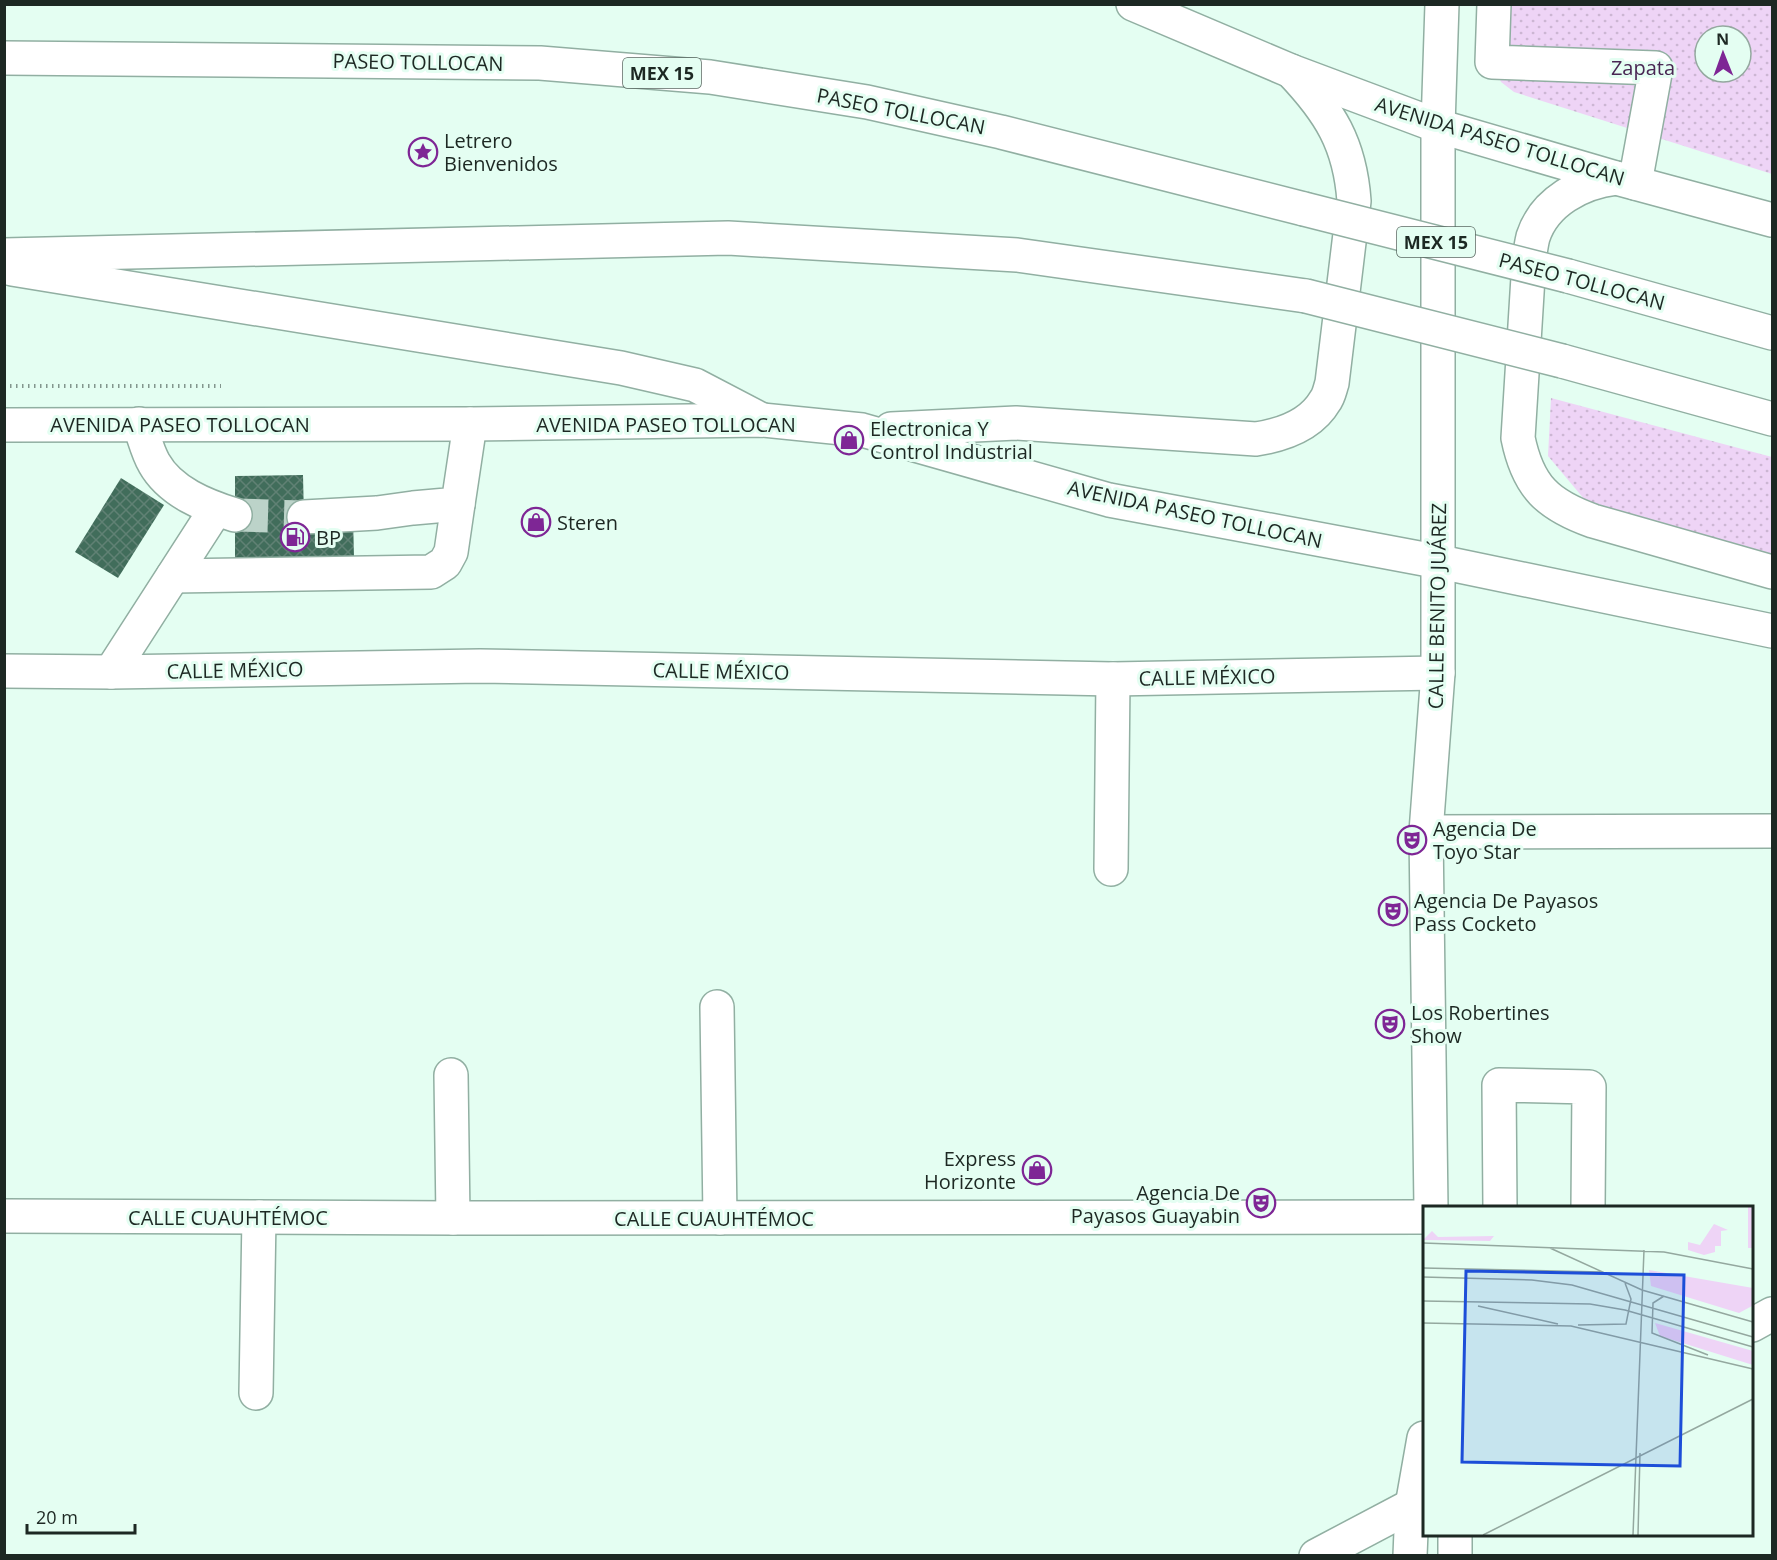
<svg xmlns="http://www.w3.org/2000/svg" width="1777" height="1560" viewBox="0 0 1777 1560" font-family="'Open Sans',sans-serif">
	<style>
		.grass { fill: url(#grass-dots); fill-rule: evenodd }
		.building { fill: url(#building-cross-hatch) }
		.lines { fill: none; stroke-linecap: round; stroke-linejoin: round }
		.minor-tunnel { stroke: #bcd3c9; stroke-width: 33; stroke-dasharray: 33 16; stroke-linecap: butt }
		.minor-casing { stroke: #91afa2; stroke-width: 36 }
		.major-casing { stroke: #91afa2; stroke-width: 36 }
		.highway-casing { stroke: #91afa2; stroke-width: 36 }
		.path { stroke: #83968e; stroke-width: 4; stroke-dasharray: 1.5 4.5; stroke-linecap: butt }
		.minor { stroke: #fff; stroke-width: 33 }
		.major { stroke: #fff; stroke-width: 33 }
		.highway { stroke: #fff; stroke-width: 33 }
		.highway-bridge-casing { stroke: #91afa2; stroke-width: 36; stroke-linecap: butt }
		.highway-bridge { stroke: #fff; stroke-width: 33 }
		.labels { text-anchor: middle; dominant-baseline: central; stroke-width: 6; stroke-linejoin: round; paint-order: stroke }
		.shield { fill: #e4fef2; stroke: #596861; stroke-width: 1.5 }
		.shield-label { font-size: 18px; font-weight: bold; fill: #1d2823 }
		.street-label { font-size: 20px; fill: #1d2823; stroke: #e4fef2 }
		.park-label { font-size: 20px; fill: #492653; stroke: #e4fef2 }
		.poi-label { font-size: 20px; fill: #1d2823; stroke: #e4fef2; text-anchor: start }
		.inset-road { fill: none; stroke: #94a89f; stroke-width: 1.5 }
		.view { fill: #1d4ed8; fill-opacity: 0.15; stroke: #1d4ed8; stroke-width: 3 }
		.inset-edge { fill: none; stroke: #1d2823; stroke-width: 3 }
	</style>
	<defs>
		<pattern id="grass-dots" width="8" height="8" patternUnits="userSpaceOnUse" patternTransform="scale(1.5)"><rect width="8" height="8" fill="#eed4f6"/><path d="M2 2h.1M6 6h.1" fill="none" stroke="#ccb6d3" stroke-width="1.8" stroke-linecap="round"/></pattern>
		<pattern id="building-cross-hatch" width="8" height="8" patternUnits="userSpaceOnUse" patternTransform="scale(1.5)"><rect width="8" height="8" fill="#416d5b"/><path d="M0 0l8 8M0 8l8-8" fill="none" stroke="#608174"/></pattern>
	</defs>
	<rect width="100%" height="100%" fill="#e4fef2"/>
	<g class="grass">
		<path d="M1496,5h276v169l-258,-82 -13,-10 -3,-7zM1705,36h36v36h-36z"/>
		<path d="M1551,398l221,59v101l-182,-52 -42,-50z"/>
	</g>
	<g class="building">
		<path d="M303,475l1,42 49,-1 1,42h-119v-82z"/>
		<path d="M121,478l43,27 -46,73 -43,-26z"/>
	</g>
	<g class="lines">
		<path class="minor-tunnel" d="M235,515l69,2"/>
		<g class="minor-casing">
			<g id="minor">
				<path d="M1494,4l-2,58 164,6 -21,115"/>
				<path d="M139,424c5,12 8,27 15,39 16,29 52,43 81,52"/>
				<path d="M304,517l73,-4 36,-5 45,-4 12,-80"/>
				<path d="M173,576l258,-4 14,-9 6,-11 7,-48"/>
				<path d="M4,671l107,1 369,-6 633,13 325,-6"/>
				<path d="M111,672l105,-163"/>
				<path d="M1426,832l346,-1"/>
				<path d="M1111,869l2,-190"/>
				<path d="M717,1007l3,211"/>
				<path d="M451,1075l2,143"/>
				<path d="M1500,1208l-1,-123 90,2 -1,121"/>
				<path d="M4,1216l449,2 971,-1"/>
				<path d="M256,1393l3,-176"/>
			</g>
		</g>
		<g class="major-casing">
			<g id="major">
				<path d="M1133,4l158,67 147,55 178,52 156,42"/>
				<path d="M1616,178c-35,4 -72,24 -83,59 -2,8 -3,16 -4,24l-11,177c10,49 30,67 75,83l179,51"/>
				<path d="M4,425l466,-1 292,-4 100,10 247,70 331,62 332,69"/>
				<path d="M891,429l125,-6 240,16c26,-4 55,-14 69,-38 4,-5 5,-12 7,-18l22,-182c-4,-57 -24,-89 -63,-130"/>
				<path d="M1431,1208l-5,-376 12,-159v-547l4,-122"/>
				<path d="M1752,1325l20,-11"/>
				<path d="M1316,1556l108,-57"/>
				<path d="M1410,1556l2,-50 12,-68"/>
				<path d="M1455,1556v-22"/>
			</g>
		</g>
		<g class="highway-casing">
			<g id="highway">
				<path d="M4,58l536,5 170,14 157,25 134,30 303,77"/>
				<path d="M4,255l724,-17 289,17 289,41"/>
				<path d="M12,269l609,99 74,17 67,35"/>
				<path d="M1568,276l204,57"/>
				<path d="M1562,361l210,58"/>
			</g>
		</g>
		<path class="path" d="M4,386h217"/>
		<use href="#minor" class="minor"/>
		<use href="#major" class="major"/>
		<use href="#highway" class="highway"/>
		<g class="highway-bridge-casing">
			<g id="highway-bridge">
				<path d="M1304,209l264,67"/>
				<path d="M1306,296l256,65"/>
			</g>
		</g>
		<use href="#highway-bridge" class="highway-bridge"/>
	</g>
	<defs>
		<g id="sight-ring" transform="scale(1.5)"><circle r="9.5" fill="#e4fef2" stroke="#7e2695" stroke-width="1.5"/><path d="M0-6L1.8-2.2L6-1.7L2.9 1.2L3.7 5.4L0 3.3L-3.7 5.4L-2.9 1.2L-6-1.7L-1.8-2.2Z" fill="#7e2695"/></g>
		<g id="shop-ring" transform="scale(1.5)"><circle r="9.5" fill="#e4fef2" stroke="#7e2695" stroke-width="1.5"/><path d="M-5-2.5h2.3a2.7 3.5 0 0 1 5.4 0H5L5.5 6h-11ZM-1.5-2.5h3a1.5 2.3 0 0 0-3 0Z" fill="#7e2695"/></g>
		<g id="fuel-ring" transform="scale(1.5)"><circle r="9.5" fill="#e4fef2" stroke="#7e2695" stroke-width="1.5"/><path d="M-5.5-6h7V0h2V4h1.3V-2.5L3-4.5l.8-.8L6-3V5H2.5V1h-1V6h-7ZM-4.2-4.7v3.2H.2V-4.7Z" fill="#7e2695"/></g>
		<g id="theatre-ring" transform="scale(1.5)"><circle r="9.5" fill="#e4fef2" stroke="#7e2695" stroke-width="1.5"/><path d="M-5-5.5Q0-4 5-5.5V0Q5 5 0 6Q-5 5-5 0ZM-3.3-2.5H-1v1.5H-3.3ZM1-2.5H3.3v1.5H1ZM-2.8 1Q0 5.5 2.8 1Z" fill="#7e2695"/></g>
	</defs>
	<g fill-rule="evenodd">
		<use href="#sight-ring" x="423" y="152"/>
		<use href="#shop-ring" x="849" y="440"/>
		<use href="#shop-ring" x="536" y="522"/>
		<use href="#fuel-ring" x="295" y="537"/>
		<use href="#theatre-ring" x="1412" y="840"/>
		<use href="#theatre-ring" x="1393" y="911"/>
		<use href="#theatre-ring" x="1390" y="1024"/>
		<use href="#shop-ring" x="1037" y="1170"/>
		<use href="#theatre-ring" x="1261" y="1203"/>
	</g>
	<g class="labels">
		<g class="shield">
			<rect x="623" y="58" width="78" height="30" rx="4.5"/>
			<rect x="1397" y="227" width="78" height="30" rx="4.5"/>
		</g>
		<g class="shield-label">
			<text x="662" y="73">MEX 15</text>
			<text x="1436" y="242">MEX 15</text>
		</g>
		<g class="street-label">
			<text transform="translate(418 62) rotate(1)">PASEO TOLLOCAN</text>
			<text transform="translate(901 111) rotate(11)">PASEO TOLLOCAN</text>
			<text transform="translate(1500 141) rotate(17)">AVENIDA PASEO TOLLOCAN</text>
			<text transform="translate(1582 281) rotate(15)">PASEO TOLLOCAN</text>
			<text x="180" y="424">AVENIDA PASEO TOLLOCAN</text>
			<text x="666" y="424">AVENIDA PASEO TOLLOCAN</text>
			<text transform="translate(1195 514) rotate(12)">AVENIDA PASEO TOLLOCAN</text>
			<text transform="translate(1437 606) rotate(-89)">CALLE BENITO JUÁREZ</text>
			<text transform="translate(235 670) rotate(-1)">CALLE MÉXICO</text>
			<text transform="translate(721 671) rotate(1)">CALLE MÉXICO</text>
			<text transform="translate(1207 677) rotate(-1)">CALLE MÉXICO</text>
			<text x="228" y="1217">CALLE CUAUHTÉMOC</text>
			<text x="714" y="1218">CALLE CUAUHTÉMOC</text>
		</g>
		<g class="park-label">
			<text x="1643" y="67">Zapata</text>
		</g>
		<g class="poi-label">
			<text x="444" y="140">Letrero<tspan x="444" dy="23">Bienvenidos</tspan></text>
			<text x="870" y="428">Electronica Y<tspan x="870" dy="23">Control Industrial</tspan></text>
			<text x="557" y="522">Steren</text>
			<text x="316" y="537">BP</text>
			<text x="1433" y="828">Agencia De<tspan x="1433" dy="23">Toyo Star</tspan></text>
			<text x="1414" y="900">Agencia De Payasos<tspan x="1414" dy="23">Pass Cocketo</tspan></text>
			<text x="1411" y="1012">Los Robertines<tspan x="1411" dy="23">Show</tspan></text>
			<text x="1016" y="1158" text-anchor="end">Express<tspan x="1016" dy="23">Horizonte</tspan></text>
			<text x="1240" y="1192" text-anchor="end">Agencia De<tspan x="1240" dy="23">Payasos Guayabin</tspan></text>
		</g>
	</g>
	<g transform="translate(1423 1206)">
		<rect width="330" height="330" fill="#e4fef2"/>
		<path d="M291,18l14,6 -7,1v15h-6v6l-11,3 -16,-5v-8l12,3zM226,64l104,18 -1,18 -13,7 -88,-27zM232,117l98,28v14l-93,-29z" fill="#eed4f6"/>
		<path d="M325,1h5l-1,41h-4zM9,25l6,6 56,-1 -4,5 -67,-1z" fill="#eed4f6"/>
		<path class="inset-road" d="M0,37l241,9 89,17M127,42l92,42 111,32M330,42v21M0,62l178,4M0,71l109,3 40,5 181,52M241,90l-11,7 -1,30 56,22M0,95l167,3 35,6 128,37M55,100l80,18M0,117l148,3 182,43M155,119l48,-1 5,-25 -6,-16M60,329l270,-136M210,329l11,-285M215,329l2,-82"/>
		<path class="view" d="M43,65l218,4 -4,191 -218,-4z"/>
		<rect width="330" height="330" class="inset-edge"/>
	</g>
	<rect width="1777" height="1560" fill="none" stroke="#1d2823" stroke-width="12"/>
	<g transform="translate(1723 54) rotate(359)"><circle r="28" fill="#e4fef2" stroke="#94a89f" stroke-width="1.5"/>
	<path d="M0-4.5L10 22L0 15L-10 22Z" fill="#7e2695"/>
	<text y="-9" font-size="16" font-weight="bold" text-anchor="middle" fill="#1d2823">N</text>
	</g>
	<path d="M27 1524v9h108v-9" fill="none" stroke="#1d2823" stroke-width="3"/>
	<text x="36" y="1524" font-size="18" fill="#1d2823" stroke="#e4fef2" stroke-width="4.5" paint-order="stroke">20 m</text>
</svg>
